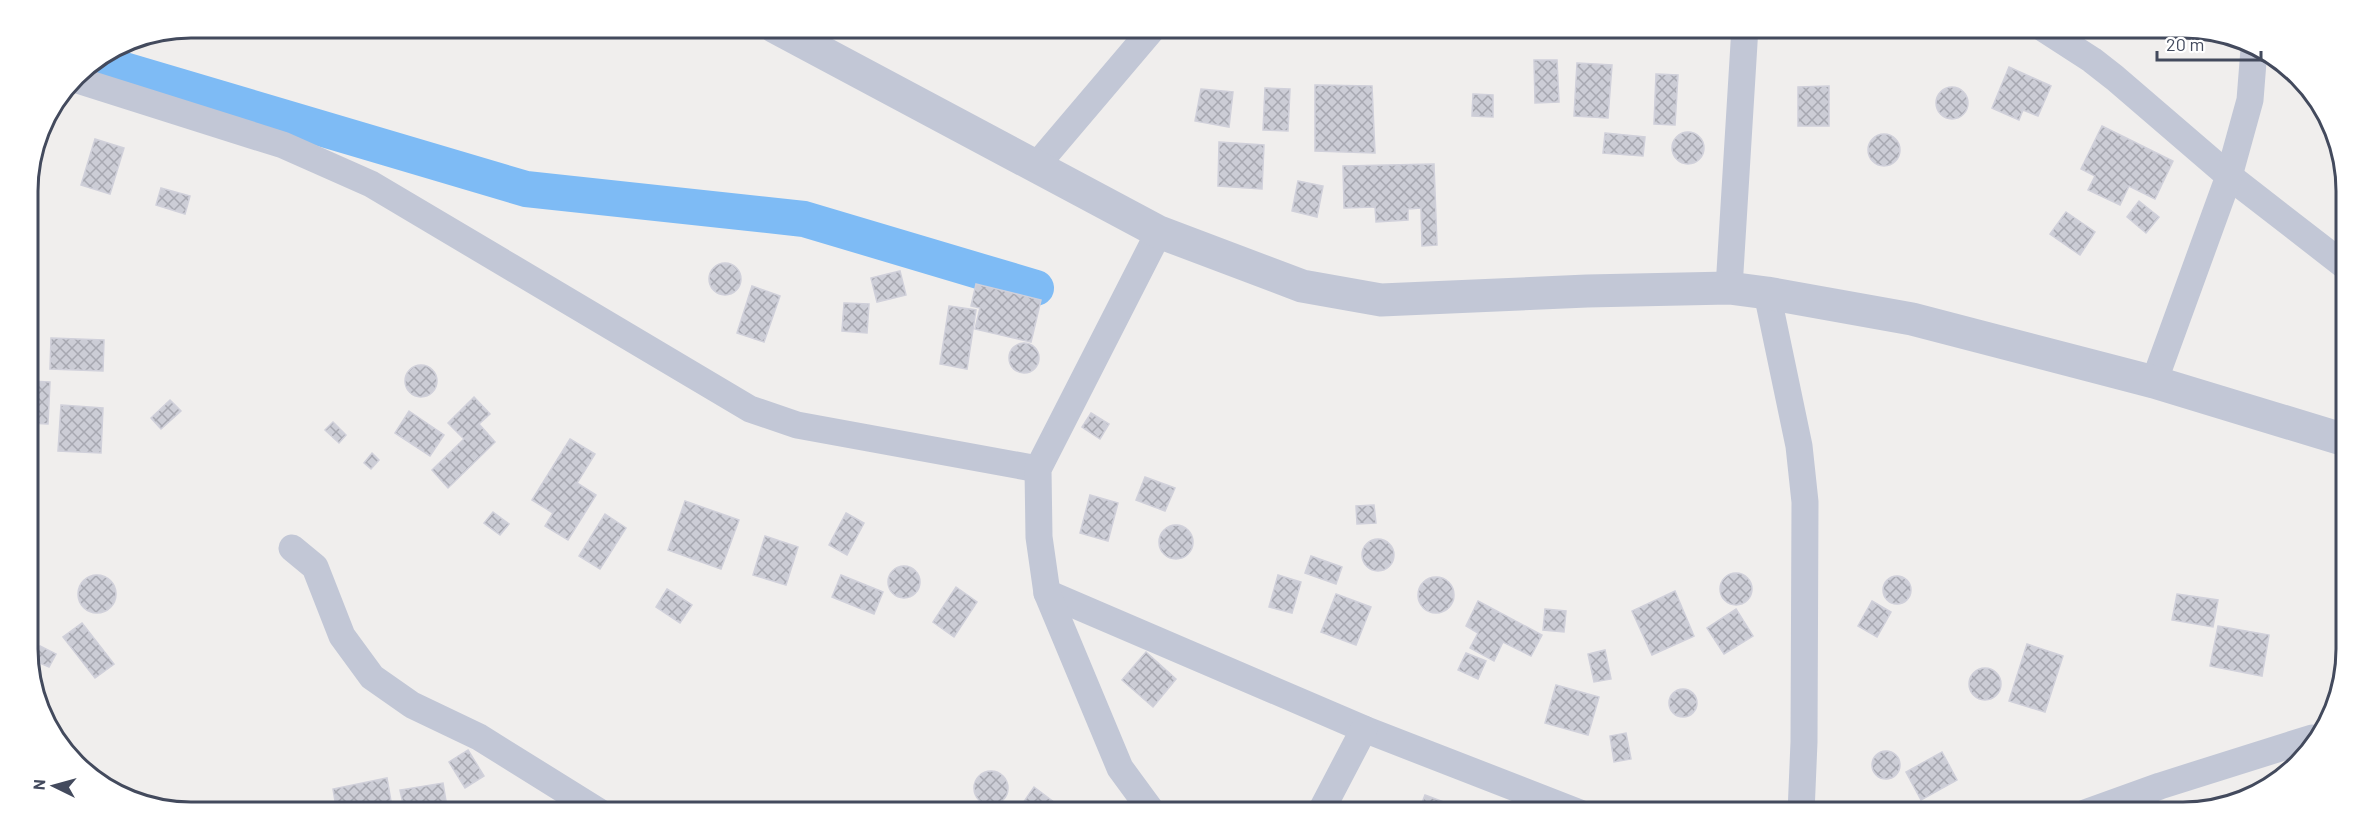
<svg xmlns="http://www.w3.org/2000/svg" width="2373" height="840" viewBox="0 0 2373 840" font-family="Barlow,sans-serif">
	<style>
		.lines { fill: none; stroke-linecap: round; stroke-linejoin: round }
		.canal { stroke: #7ebbf5; stroke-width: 36 }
		.building { fill: url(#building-cross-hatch); stroke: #d0d0da; stroke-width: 1.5 }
		.minor { stroke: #c2c7d6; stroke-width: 27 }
		.tertiary { stroke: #c2c7d6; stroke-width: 33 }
		.rim { fill: none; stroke: #434a5d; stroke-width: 3 }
	</style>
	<defs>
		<pattern id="building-cross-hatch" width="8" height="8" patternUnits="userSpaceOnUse" patternTransform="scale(1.5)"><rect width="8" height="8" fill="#cccdd6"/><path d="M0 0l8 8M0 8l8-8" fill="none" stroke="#a7a8b1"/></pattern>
	</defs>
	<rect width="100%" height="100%" fill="#f0eeed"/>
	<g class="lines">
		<path class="canal" d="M101,56l13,11 412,122 278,30 232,69"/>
	</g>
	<g class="building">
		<path d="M1534,60h23l2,42 -24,1z"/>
		<path d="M1577,63l35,2 -4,53 -34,-2z"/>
		<path d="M2009,67l42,19 -13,30 -15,-6 -4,10 -27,-12z"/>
		<path d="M1656,74l22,1 -3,50 -21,-1z"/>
		<path d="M1315,85l57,1 3,67 -60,-2z"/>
		<path d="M1829,86v40h-31v-39z"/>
		<circle cx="1952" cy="103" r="16"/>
		<path d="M1265,88l25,1 -2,42 -25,-1z"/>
		<path d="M1201,89l32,3 -4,35 -34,-6z"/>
		<path d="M1473,94l20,1v22l-21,-1z"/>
		<path d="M46,116l6,3 -25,65v-5z"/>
		<path d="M2102,126l71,35 -18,38 -26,-13 -9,19 -32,-15 7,-14 -14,-7z"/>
		<circle cx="1688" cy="148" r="16"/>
		<path d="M1605,133l40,4 -2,19 -40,-3z"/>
		<circle cx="1884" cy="150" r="16"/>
		<path d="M95,139l29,9 -14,46 -29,-9z"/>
		<path d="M1219,142l45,3 -2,44 -44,-3z"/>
		<path d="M1434,164l3,81 -15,1 -1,-38 -13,1v11l-32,2 -1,-15 -31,1 -1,-42z"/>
		<path d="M1298,181l25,5 -6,31 -25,-6z"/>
		<path d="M161,188l29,8 -5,18 -29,-9z"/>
		<path d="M2139,201l20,16 -13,16 -19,-16z"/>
		<path d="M2066,212l29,20 -15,23 -30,-21z"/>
		<circle cx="725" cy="279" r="16"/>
		<path d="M900,271l6,24 -29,7 -6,-24z"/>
		<path d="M976,284l65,16 -10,42 -56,-13 5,-21 -9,-2z"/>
		<path d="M752,286l28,10 -16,46 -27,-9z"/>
		<path d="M844,303l25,1 -2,29 -25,-2z"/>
		<path d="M949,306l27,4 -9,59 -27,-5z"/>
		<path d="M51,338l53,2 -1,31 -53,-2z"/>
		<circle cx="1024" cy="358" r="15"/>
		<circle cx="421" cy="381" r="16"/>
		<path d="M28,381l22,1 -2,42 -19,-1z"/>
		<path d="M474,397l16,17 -11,10 16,18 -47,46 -16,-18 32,-31 -16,-16z"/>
		<path d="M170,400l11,11 -20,18 -10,-11z"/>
		<path d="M61,405l42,3 -2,45 -43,-2z"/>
		<path d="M409,411l35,24 -14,21 -35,-23z"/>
		<path d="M1091,413l18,11 -9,15 -18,-12z"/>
		<path d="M333,422l13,13 -7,8 -14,-13z"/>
		<path d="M570,439l25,15 -18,29 19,12 -28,45 -23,-14 8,-13 -21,-13z"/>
		<path d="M372,453l7,7 -8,9 -7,-6z"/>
		<path d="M1145,477l30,11 -10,23 -29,-11z"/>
		<path d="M1090,495l28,8 -10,38 -28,-8z"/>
		<path d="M685,501l54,19 -18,49 -53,-19z"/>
		<path d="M1374,505l2,18 -19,1 -1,-18z"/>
		<path d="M493,512l16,12 -9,11 -16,-12z"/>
		<path d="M846,513l18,10 -17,32 -18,-10z"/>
		<path d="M605,514l21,14 -26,41 -21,-13z"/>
		<circle cx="1176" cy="542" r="17"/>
		<path d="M765,536l33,11 -12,38 -33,-10z"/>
		<circle cx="1378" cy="555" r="16"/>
		<path d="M1311,556l31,11 -6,17 -31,-11z"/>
		<circle cx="904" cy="582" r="16"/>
		<circle cx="1736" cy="589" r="16"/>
		<circle cx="97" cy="594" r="19"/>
		<path d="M841,575l42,17 -9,22 -42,-17z"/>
		<path d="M1278,575l23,7 -9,31 -23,-6z"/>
		<circle cx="1897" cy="590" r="14"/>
		<circle cx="1436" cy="595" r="18"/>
		<path d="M956,587l21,15 -23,35 -21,-15z"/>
		<path d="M667,589l25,16 -12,18 -24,-16z"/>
		<path d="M1675,591l19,45 -42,19 -20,-44z"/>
		<path d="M1336,594l35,13 -15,38 -35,-13z"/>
		<path d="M2177,594l41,6 -5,27 -41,-7z"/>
		<path d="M1478,601l64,34 -11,21 -28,-14 -9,19 -24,-13 8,-15 -12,-7z"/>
		<path d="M1872,601l19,11 -14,25 -19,-11z"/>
		<path d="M1545,609l21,2 -2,21 -21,-2z"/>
		<path d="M1736,609l17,27 -29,18 -17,-26z"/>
		<path d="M82,623l32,41 -19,14 -32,-41z"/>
		<path d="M2218,626l51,9 -7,41 -52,-10z"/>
		<path d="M2027,644l36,12 -18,56 -36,-11z"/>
		<path d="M40,646l16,8 -7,13 -16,-7z"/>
		<path d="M1605,650l6,29 -17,3 -6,-28z"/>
		<path d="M1146,652l30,27 -23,28 -31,-27z"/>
		<path d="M1466,653l20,8 -8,18 -20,-9z"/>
		<circle cx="1985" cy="684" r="16"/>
		<path d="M1556,685l43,12 -11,38 -43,-12z"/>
		<circle cx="1683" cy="703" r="14"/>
		<path d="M1626,733l5,26 -17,3 -4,-26z"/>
		<path d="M468,750l16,26 -19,12 -16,-26z"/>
		<circle cx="1886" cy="765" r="14"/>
		<path d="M1942,752l15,28 -36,20 -15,-28z"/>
		<circle cx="991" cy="788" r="17"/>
		<path d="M387,778l6,35h-56l-4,-24z"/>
		<path d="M443,783l5,30h-43l-5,-23z"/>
		<path d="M1034,787l21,16 -7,10h-32z"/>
		<path d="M1425,795l40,15 -1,3h-46z"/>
	</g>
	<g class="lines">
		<g class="minor">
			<path d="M2041,27l51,33 23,18 114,98 116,90"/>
			<path d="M74,79l209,66 88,39 379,225 47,16 241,44"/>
			<path d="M1036,166l118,-139"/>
			<path d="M1729,288l16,-261"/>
			<path d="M1767,293l32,153 6,56 -1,240 -3,71"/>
			<path d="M2154,382l75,-206 21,-76 4,-51"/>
			<path d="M292,548l23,19 27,69 30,41 40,28 67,32 122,76"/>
			<path d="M1047,593l317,136 216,84"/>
			<path d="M1153,813l-33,-45 -73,-175 -8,-56 -1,-68 121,-237"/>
			<path d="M1320,813l44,-84"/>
			<path d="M2085,813l75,-27 152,-48"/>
		</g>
		<path class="tertiary" d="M775,27l384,205 143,54 79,14 206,-9 142,-3 38,5 145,26 242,63 191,58"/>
	</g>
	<path d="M0 0H2373V840H0ZM191 38H2183A153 153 0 0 1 2336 191V649A153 153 0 0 1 2183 802H191A153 153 0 0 1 38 649V191A153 153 0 0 1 191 38Z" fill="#fff" fill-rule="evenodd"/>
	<path class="rim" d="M191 38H2183A153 153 0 0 1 2336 191V649A153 153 0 0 1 2183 802H191A153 153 0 0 1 38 649V191A153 153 0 0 1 191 38Z"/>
	<g transform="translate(54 786) rotate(275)" stroke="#ffffff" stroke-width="4.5" paint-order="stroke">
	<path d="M0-4.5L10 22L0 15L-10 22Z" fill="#434a5d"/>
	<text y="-9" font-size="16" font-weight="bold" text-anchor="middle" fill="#434a5d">N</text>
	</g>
	<path d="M2157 51v9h104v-9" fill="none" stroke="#434a5d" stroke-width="3"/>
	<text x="2166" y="51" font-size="18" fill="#434a5d" stroke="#ffffff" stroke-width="4.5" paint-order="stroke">20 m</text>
</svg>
